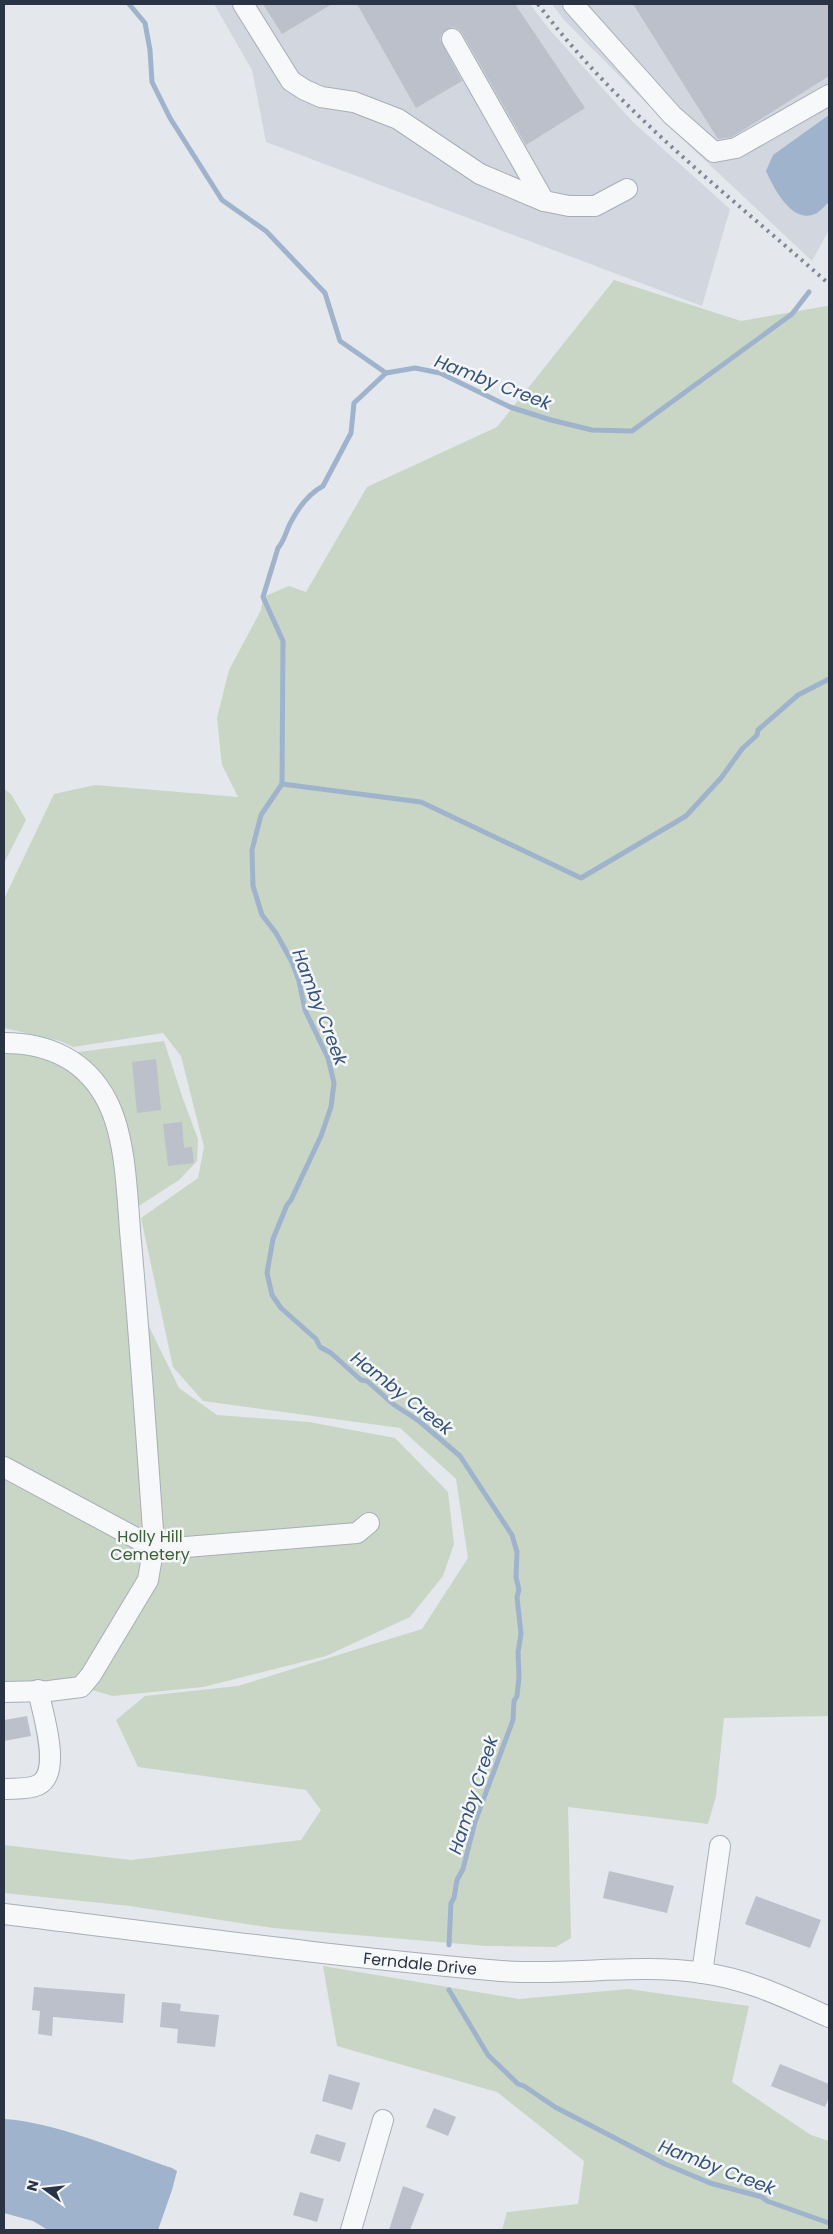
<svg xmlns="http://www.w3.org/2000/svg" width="833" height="2234" viewBox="0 0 833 2234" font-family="Poppins,sans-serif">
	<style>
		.built { fill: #d2d6de }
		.green { fill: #c9d6c5 }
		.water { fill: #9fb4cc }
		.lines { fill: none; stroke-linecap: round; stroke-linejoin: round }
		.stream { stroke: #9fb4cc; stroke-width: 5 }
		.building { fill: #bbc0ca }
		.minor-casing { stroke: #a9aeb7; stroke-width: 22 }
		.minor { stroke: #f7f8fa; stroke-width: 20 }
		.rail { stroke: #7d8696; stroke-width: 4; stroke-dasharray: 2.5 5; stroke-linecap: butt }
		.labels { text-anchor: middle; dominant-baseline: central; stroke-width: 5; stroke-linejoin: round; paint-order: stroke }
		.park-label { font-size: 16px; fill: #3f6138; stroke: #f4f6f9 }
		.street-label { font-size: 16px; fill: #2b3445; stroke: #f4f6f9 }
		.water-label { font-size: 18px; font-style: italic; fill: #34527a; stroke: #f4f6f9 }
	</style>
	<rect width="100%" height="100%" fill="#e4e7ec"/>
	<g class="built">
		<path d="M214,4h316l18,24 85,94 97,87 -28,97 -436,-164 -14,-72z"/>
		<path d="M552,4h277v226l-17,31 -134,-126 -114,-115z"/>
	</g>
	<g class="green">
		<path d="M614,280l127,41 86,-15 2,2v1408l-105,2 -8,78 -8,28 -140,-17 3,131 -15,9 -70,-1 -213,-18 -143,-22 -126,-13v-48l127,15 170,-20 20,-30 -15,-20 -168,-23 -22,-47 29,-24 93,-10 184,-57 46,-71 -12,-79 -56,-51 -197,-27 -30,-34 -32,-149 57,-40 6,-31 -23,-91 -18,-23 -90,14 -13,-6 -56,-13v-129l50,-105 41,-9 143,12 -16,-32 -5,-47 12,-48 32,-60 2,-13 26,-11 17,6 61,-105 130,-60z"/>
		<path d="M4,789l7,5 15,26 -22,43z"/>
		<path d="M164,1041l19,58 15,40 -1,22 -18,19 -51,33 8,87 43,88 38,27 92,7 86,16 53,54 6,52 -11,32 -33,41 -84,39 -123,31 -90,9 -32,-9 -77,5v-650l59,12z"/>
		<path d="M323,1966l196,33 109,-10 121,17 -17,76 79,53 18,6v89h-327l5,-18 71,-8 6,-43 -87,-69 -160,-46z"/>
	</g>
	<g class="water">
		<path d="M829,115v87c-3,3 -8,8 -12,11 -24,13 -43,-24 -51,-42l7,-16z"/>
		<path d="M4,2119c51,3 118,32 168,49l5,3 -5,19 -14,40h-110l-15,-9 -29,-8z"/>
	</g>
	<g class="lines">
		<g class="stream">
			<path d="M129,4l16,19 5,27 2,32 18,36 52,82 44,31 59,62 15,48 46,32"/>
			<path d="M282,784l139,18 160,76 105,-62 35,-38 21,-29 15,-14 1,-5 40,-35 31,-16"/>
			<path d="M449,1945l2,-42 3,-5 3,-18 6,-11 12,-47 38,-102 1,-19 3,-5 2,-19 -1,-25 3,-18 -4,-37 2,-7 -3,-13 1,-25 -5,-17 -52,-79 -41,-35 -26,-17 -26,-23 -6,-1 -30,-27 -11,-6 -4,-8 -35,-31 -9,-13 -5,-22 6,-34 14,-34 4,-5 30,-64 10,-29 3,-24 -6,-25 -23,-48 -6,-29 -7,-19 -16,-29 -14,-18 -9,-29 -1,-36 9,-35 21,-31 1,-143 -20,-44 15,-49c7,-8 8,-18 14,-28 7,-13 18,-27 31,-34l28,-53 3,-30 32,-30 29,-5 25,5 70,34 41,13 41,10 40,1 160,-117 17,-22"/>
			<path d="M449,1990l39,65 30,29 6,2 31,21 110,57 45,19 52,14 5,4 62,22"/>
		</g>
	</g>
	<g class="building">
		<path d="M263,4h69l-50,30z"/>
		<path d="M357,4h158l70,104 -59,37 -64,-112 -4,-4 -6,-2 -10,6 -2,6 22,42 -46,27z"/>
		<path d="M633,4h196v72l-97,61 -14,2z"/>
		<path d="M156,1059l5,51 -24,3 -5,-51z"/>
		<path d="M182,1122l2,26 8,-1 2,16 -26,3 -5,-42z"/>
		<path d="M27,1716l4,20 -27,5v-21z"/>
		<path d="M609,1871l65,15 -7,27 -64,-15z"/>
		<path d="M756,1896l65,24 -11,28 -65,-24z"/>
		<path d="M34,1987l91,7 -2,29 -70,-6 -1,19 -14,-2 2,-23 -8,-1z"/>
		<path d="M162,2002l19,2 -1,7 39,4 -4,32 -38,-4 1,-14 -18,-2z"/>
		<path d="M780,2064l49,20v13l-4,10 -54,-21z"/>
		<path d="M329,2074l31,9 -8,27 -30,-9z"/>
		<path d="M434,2108l22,9 -8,19 -22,-9z"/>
		<path d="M316,2134l30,9 -6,19 -30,-9z"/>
		<path d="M403,2186l21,8 -14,36h-21z"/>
		<path d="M300,2192l24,7 -7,23 -24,-7z"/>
	</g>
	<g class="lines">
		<g class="minor-casing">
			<g id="minor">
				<path d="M243,4l48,77 14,9 16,7 33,5 44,17 82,55 64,27 25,5h26l32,-17"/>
				<path d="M573,4l99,111 42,37 22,-4 93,-53"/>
				<path d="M452,39l92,162"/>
				<path d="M4,1043c44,0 82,17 103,58 20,38 20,99 24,141 9,101 16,202 23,303l-6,35 -57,95 -10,12 -32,4 -45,1"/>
				<path d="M4,1467l145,78 37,2 171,-14 12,-10"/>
				<path d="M4,1789c10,-1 24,1 34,-4 25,-12 4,-73 0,-95"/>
				<path id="s1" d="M4,1914c165,20 331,43 497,57 67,5 135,-8 202,2 45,6 85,26 126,44"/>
				<path d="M702,1973l18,-127"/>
				<path d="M351,2230l32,-110"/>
			</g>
		</g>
		<use href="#minor" class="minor"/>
		<path class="rail" d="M538,4c81,108 191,191 291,280"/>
	</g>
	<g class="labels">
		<g class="park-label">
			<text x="150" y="1536">Holly Hill<tspan x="150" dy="18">Cemetery</tspan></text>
		</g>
		<g class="street-label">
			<text stroke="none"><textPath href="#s1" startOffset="419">Ferndale Drive</textPath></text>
		</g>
		<g class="water-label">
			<text transform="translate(493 382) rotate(21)">Hamby Creek</text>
			<text transform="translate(320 1007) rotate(69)">Hamby Creek</text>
			<text transform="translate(402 1393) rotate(38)">Hamby Creek</text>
			<text transform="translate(473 1795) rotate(-72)">Hamby Creek</text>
			<text transform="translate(717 2167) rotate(21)">Hamby Creek</text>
		</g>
	</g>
	<rect width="833" height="2234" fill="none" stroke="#2b3445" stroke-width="10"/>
	<g transform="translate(45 2189) rotate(285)" stroke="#f4f6f9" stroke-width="4" paint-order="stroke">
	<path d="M0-4L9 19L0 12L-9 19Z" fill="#2b3445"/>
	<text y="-8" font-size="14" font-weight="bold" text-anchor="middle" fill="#2b3445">N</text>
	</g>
</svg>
